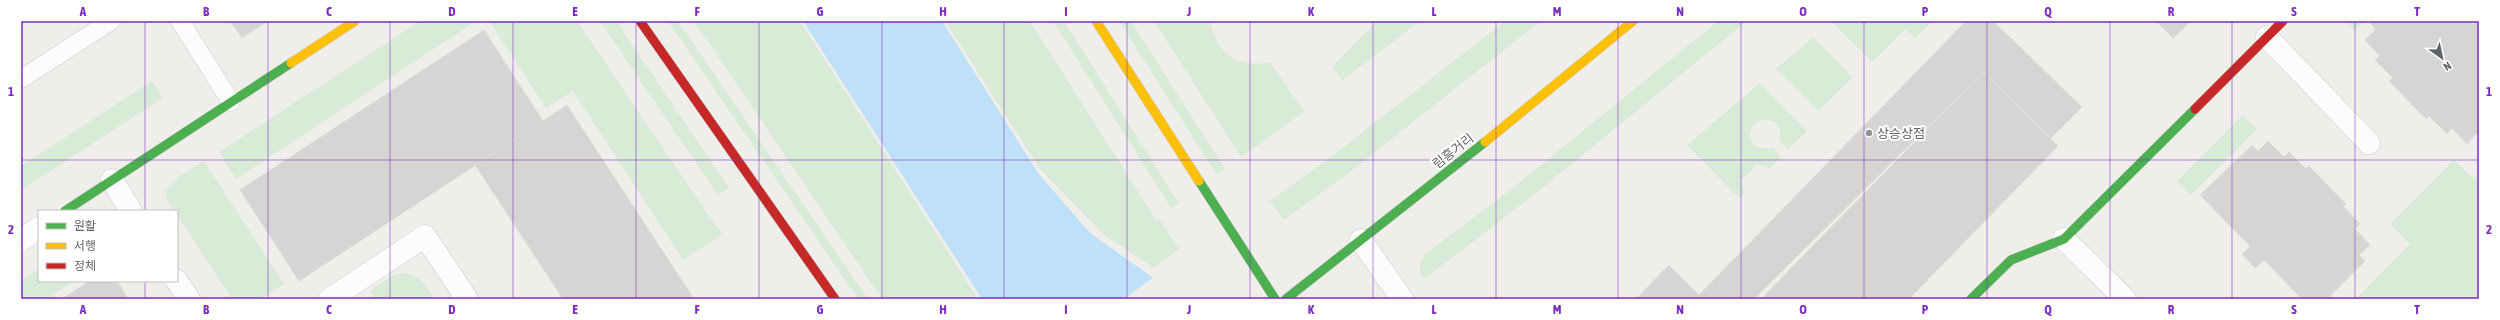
<svg xmlns="http://www.w3.org/2000/svg" width="2500" height="320" viewBox="0 0 2500 320" font-family="'Asap Condensed','Noto Sans KR',sans-serif">
	<style>
		.green { fill: #d8ebd6 }
		.water { fill: #bfe0f9 }
		.pier { fill: #efeeea }
		.building { fill: #d6d5d3; stroke: #deddd9 }
		.lines { fill: none; stroke-linecap: round; stroke-linejoin: round }
		.lane-casing { stroke: #cbcccc; stroke-width: 19 }
		.street-casing { stroke: #cbcccc; stroke-width: 23 }
		.fast-casing { stroke: #cacacb; stroke-width: 10 }
		.slow-casing { stroke: #cacacb; stroke-width: 10 }
		.jam-casing { stroke: #cacacb; stroke-width: 10 }
		.lane { stroke: #fdfcfc; stroke-width: 18 }
		.street { stroke: #fdfcfc; stroke-width: 22 }
		.fast { stroke: #4caf50; stroke-width: 9 }
		.slow { stroke: #ffc107; stroke-width: 9 }
		.jam { stroke: #c62828; stroke-width: 9 }
		.grid { fill: none; stroke: #7b2cbf; stroke-width: 1; stroke-opacity: 0.55 }
		.poi-dot { fill: #919496; stroke: #fff; stroke-width: 1.5 }
		.labels { text-anchor: middle; dominant-baseline: central; stroke-width: 4; stroke-linejoin: round; paint-order: stroke }
		.poi-label { font-size: 13px; fill: #5f6368; stroke: #fff; text-anchor: start }
		.street-label { font-size: 13px; fill: #5f6368; stroke: #fff }
		.neatline { fill: none; stroke: #7b2cbf; stroke-width: 1.5 }
		.grid-label { font-size: 13px; text-anchor: middle; font-weight: bold; fill: #7b2cbf }
	</style>
	<rect width="100%" height="100%" fill="#efeeea"/>
	<g class="green">
		<path d="M420,21h56l-240,158 -17,-27z"/>
		<path d="M489,21h88l145,214 -39,25 -110,-169 -27,17z"/>
		<path d="M600,21h16l113,167 -11,7z"/>
		<path d="M668,21h10l190,278h-10z"/>
		<path d="M694,21h106l178,278h-96z"/>
		<path d="M945,21h85l126,199 3,-1 20,30 -25,19 -50,-33 -64,-66z"/>
		<path d="M1053,21h11l115,183 -8,4z"/>
		<path d="M1119,21h12l94,148 -8,6z"/>
		<path d="M1154,21h56c7,33 27,48 60,41l34,50 -63,45z"/>
		<path d="M1377,21h43l-78,59 -10,-13z"/>
		<path d="M1505,21h36l-195,154 -62,45 -14,-19 62,-45z"/>
		<path d="M1718,21h29l-221,180 -103,79 -4,-12 5,-13 91,-69z"/>
		<path d="M1831,21h102l-18,17 -9,-9 -34,33z"/>
		<path d="M2345,21h20l-10,10z"/>
		<path d="M1813,37l40,40 -35,34 -42,-42z"/>
		<path d="M152,81l11,17 -142,92v-24z"/>
		<path d="M1760,83l47,48 -19,18 -9,-8c1,-7 2,-15 -5,-19 -26,-13 -37,32 -1,26l8,9 -11,11 -13,-4 -16,16 3,13 -5,5 -52,-53z"/>
		<path d="M2243,115l14,14 -66,66 -14,-14z"/>
		<path d="M2454,160l20,19 5,-5v125h-123l54,-55 -20,-20z"/>
		<path d="M204,161l80,123 -23,15h-29l-55,-84v-4h-3c-2,-4 -7,-9 -8,-14 -3,-14 28,-29 38,-36z"/>
		<path d="M39,269v12h35l-28,18h-25v-18z"/>
		<path d="M403,273c17,1 23,13 31,26h-59l-5,-8 22,-15z"/>
	</g>
	<path class="water" d="M803,21h139l96,152 52,60 69,49 13,17h-190z"/>
	<path class="pier" d="M1155,276l19,23h-50z"/>
	<g class="building">
		<path d="M230,21h38l-26,17z"/>
		<path d="M1966,21h27l89,86 -31,31 -68,-66 -229,227h-118l33,-34 30,30z"/>
		<path d="M2156,21h35l-18,17z"/>
		<path d="M2372,21h96l4,3 7,-3v114l-2,-2 -10,11 -15,-16 -5,6 -18,-18 -3,3 -37,-38 4,-3 -18,-18 5,-4 -15,-16 11,-11 -6,-6z"/>
		<path d="M484,30l59,91 -244,160 -59,-91z"/>
		<path d="M1983,72l75,74 -149,153h-148z"/>
		<path d="M567,105l127,194h-131l-88,-134z"/>
		<path d="M2268,141l16,16 5,-5 17,17 3,-3 37,38 -3,2 17,18 -5,5 15,16 -11,10 6,6 -38,38h-25l-38,-39 -9,8 -13,-14 8,-8 -50,-51 52,-50 6,6z"/>
		<path d="M90,281h27l11,18h-66z"/>
	</g>
	<g class="lines">
		<g class="lane-casing">
			<g id="lane">
				<path d="M180,21l51,81"/>
				<path d="M21,79l90,-58"/>
			</g>
		</g>
		<g class="street-casing">
			<g id="street">
				<path d="M2267,37l102,106"/>
				<path d="M112,180l19,31"/>
				<path d="M2064,239l61,60"/>
				<path d="M21,240l18,-12"/>
				<path d="M1361,240l41,59"/>
				<path d="M177,281l12,18"/>
				<path d="M330,299l95,-63 42,63"/>
			</g>
		</g>
		<g class="fast-casing">
			<g id="fast">
				<path d="M1199,181l76,118"/>
				<path d="M65,211l226,-148"/>
				<path d="M1286,299l199,-157"/>
				<path d="M1971,299l40,-39 53,-21 131,-130"/>
			</g>
		</g>
		<g class="slow-casing">
			<g id="slow">
				<path d="M1096,21l103,160"/>
				<path d="M291,63l64,-42"/>
				<path d="M1485,142l148,-121"/>
			</g>
		</g>
		<g class="jam-casing">
			<g id="jam">
				<path d="M640,21l195,278"/>
				<path d="M2195,109l88,-88"/>
			</g>
		</g>
		<use href="#lane" class="lane"/>
		<use href="#street" class="street"/>
		<use href="#fast" class="fast"/>
		<use href="#slow" class="slow"/>
		<use href="#jam" class="jam"/>
	</g>
	<path class="grid" d="M145,21v190M268,21v278M390,21v278M513,21v278M636,21v278M759,21v278M882,21v278M1004,21v278M1127,21v278M1250,21v278M1373,21v278M1496,21v278M1618,21v278M1741,21v278M1864,21v278M1987,21v278M2110,21v278M2232,21v278M2355,21v278M21,160h2458M145,281v18"/>
	<circle class="poi-dot" cx="1869" cy="133" r="4"/>
	<g class="labels">
		<g class="poi-label">
			<text x="1877" y="133">상승상점</text>
		</g>
		<g class="street-label">
			<text transform="translate(1453 151) rotate(-38)">림흥거리</text>
		</g>
	</g>
	<rect width="2500" height="320" fill="none" stroke="#ffffff" stroke-width="44"/>
	<rect x="38" y="210" width="140" height="72" fill="#ffffff" stroke="#bfc1c3"/>
	<rect x="46" y="223" width="20" height="6" fill="#4caf50" stroke="#bfc1c3"/>
	<text x="74" y="230" font-size="12" fill="#5f6368">원활</text>
	<rect x="46" y="243" width="20" height="6" fill="#ffc107" stroke="#bfc1c3"/>
	<text x="74" y="250" font-size="12" fill="#5f6368">서행</text>
	<rect x="46" y="263" width="20" height="6" fill="#c62828" stroke="#bfc1c3"/>
	<text x="74" y="270" font-size="12" fill="#5f6368">정체</text>
	<g transform="translate(2442 58) rotate(147)" stroke="#ffffff" stroke-width="3" paint-order="stroke">
	<path d="M0-3L7 15L0 10L-7 15Z" fill="#5f6368"/>
	<text y="-6" font-size="11" font-weight="bold" text-anchor="middle" fill="#5f6368">N</text>
	</g>
	<rect x="22" y="22" width="2456" height="276" class="neatline"/>
	<g class="grid-label">
		<text x="83" y="16">A</text>
		<text x="206" y="16">B</text>
		<text x="329" y="16">C</text>
		<text x="452" y="16">D</text>
		<text x="575" y="16">E</text>
		<text x="697" y="16">F</text>
		<text x="820" y="16">G</text>
		<text x="943" y="16">H</text>
		<text x="1066" y="16">I</text>
		<text x="1189" y="16">J</text>
		<text x="1311" y="16">K</text>
		<text x="1434" y="16">L</text>
		<text x="1557" y="16">M</text>
		<text x="1680" y="16">N</text>
		<text x="1803" y="16">O</text>
		<text x="1925" y="16">P</text>
		<text x="2048" y="16">Q</text>
		<text x="2171" y="16">R</text>
		<text x="2294" y="16">S</text>
		<text x="2417" y="16">T</text>
		<text x="11" y="96">1</text>
		<text x="2489" y="96">1</text>
		<text x="11" y="234">2</text>
		<text x="2489" y="234">2</text>
		<text x="83" y="314">A</text>
		<text x="206" y="314">B</text>
		<text x="329" y="314">C</text>
		<text x="452" y="314">D</text>
		<text x="575" y="314">E</text>
		<text x="697" y="314">F</text>
		<text x="820" y="314">G</text>
		<text x="943" y="314">H</text>
		<text x="1066" y="314">I</text>
		<text x="1189" y="314">J</text>
		<text x="1311" y="314">K</text>
		<text x="1434" y="314">L</text>
		<text x="1557" y="314">M</text>
		<text x="1680" y="314">N</text>
		<text x="1803" y="314">O</text>
		<text x="1925" y="314">P</text>
		<text x="2048" y="314">Q</text>
		<text x="2171" y="314">R</text>
		<text x="2294" y="314">S</text>
		<text x="2417" y="314">T</text>
	</g>
</svg>
